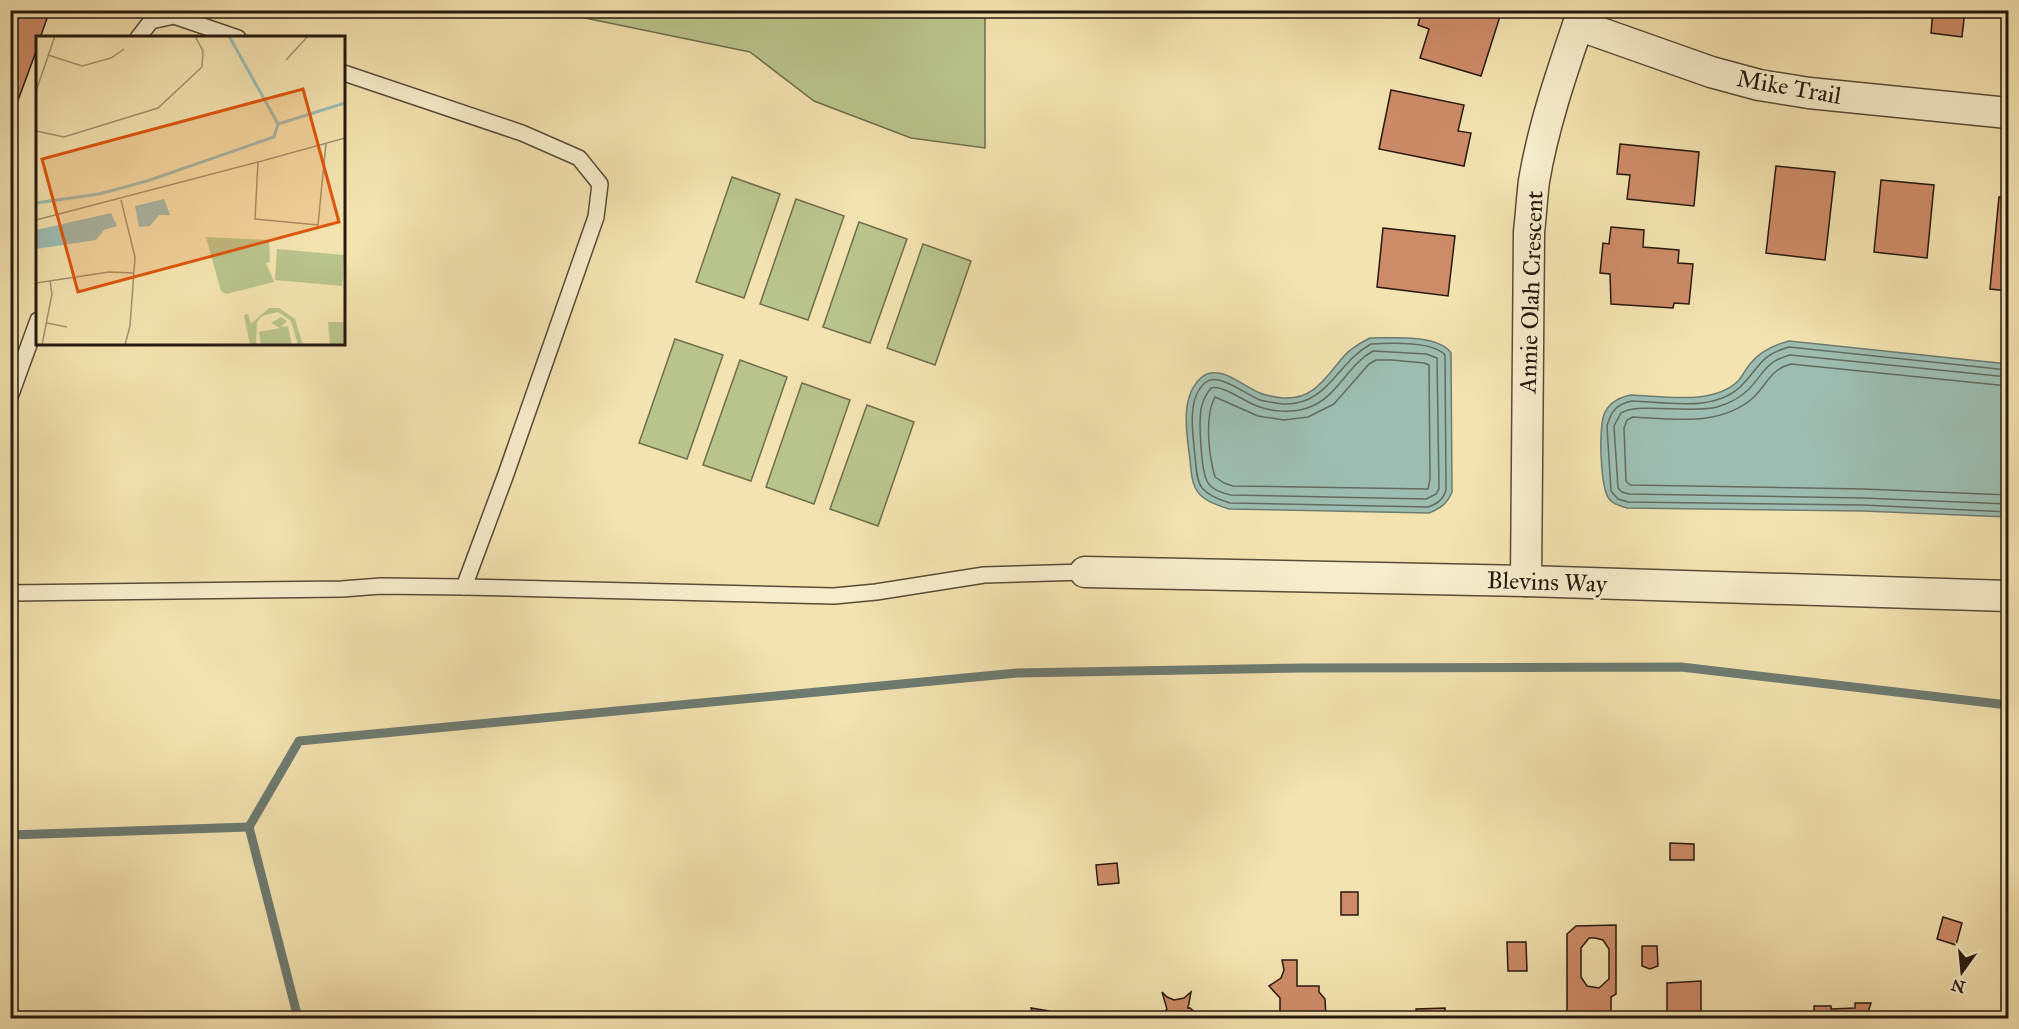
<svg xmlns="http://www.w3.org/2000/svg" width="2019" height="1029" viewBox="0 0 2019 1029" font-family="'IM FELL Great Primer',serif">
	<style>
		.green { fill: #b9c48c; stroke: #706e4e; stroke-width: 1.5 }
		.water { fill: #9dbdb2; stroke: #6d7b71; stroke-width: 1.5 }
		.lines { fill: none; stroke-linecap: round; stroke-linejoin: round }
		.shore { stroke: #626b60; stroke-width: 1.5 }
		.stream { stroke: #6d7b71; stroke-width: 9 }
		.building { fill: #ce8b68; stroke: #26190f; stroke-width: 1.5; fill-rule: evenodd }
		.lane-casing { stroke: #594c37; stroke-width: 18 }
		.street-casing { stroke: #594c37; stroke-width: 33 }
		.lane { stroke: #f7edcc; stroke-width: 15 }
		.street { stroke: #f7edcc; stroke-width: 30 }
		.labels { text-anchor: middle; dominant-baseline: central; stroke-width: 6; stroke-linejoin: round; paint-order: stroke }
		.street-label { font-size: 24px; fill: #26190f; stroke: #f7edcc }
		.inset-river { fill: none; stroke: #9dbdb2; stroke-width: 3 }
		.inset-road { fill: none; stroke: #a19270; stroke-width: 1.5 }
		.view { fill: #de560c; fill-opacity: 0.15; stroke: #de560c; stroke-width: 3 }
		.inset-edge { fill: none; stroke: #26190f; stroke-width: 3 }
	</style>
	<rect width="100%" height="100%" fill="#f3e3b0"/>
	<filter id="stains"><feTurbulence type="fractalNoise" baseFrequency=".00333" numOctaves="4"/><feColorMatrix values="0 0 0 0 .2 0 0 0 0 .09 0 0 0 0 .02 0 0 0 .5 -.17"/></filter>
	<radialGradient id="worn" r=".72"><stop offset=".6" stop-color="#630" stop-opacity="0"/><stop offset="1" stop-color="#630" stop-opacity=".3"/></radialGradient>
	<g class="green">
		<path d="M551,11h434v137l-74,-10 -97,-37 -64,-49z"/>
		<path d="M732,177l48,17 -36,104 -48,-16z"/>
		<path d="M796,199l48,17 -36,104 -48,-16z"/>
		<path d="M859,222l48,17 -37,104 -47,-16z"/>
		<path d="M923,244l48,17 -36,104 -48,-17z"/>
		<path d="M675,339l48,16 -36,104 -48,-16z"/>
		<path d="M740,360l47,17 -36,104 -48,-16z"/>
		<path d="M802,383l48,17 -36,104 -48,-17z"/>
		<path d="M867,405l47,17 -36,104 -48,-17z"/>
	</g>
	<g class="water">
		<path d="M1370,338c21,0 68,-4 81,15l1,139c-5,12 -11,16 -23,21l-200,-4c-12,-4 -29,-9 -34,-22 -4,-8 -4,-18 -5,-27 -3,-25 -11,-64 12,-83 17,-14 42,10 58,16 7,3 16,4 23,5 31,2 43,-21 61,-42 7,-8 16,-13 26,-18z"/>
		<path d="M1789,341l219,23v153l-145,-6 -236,-3c-6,-2 -12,-3 -17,-8 -10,-10 -12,-75 -5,-88 6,-11 15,-15 26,-17 33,1 83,11 108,-15 4,-5 7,-11 11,-16 10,-13 24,-19 39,-23z"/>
	</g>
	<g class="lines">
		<g class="shore">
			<path d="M1371,344c17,-1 62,-3 74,11l1,135c-3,10 -9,14 -18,17l-198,-4c-10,-3 -21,-7 -28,-15 -6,-8 -6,-22 -7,-32 -2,-22 -9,-58 11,-74 12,-10 41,13 54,18 7,2 16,3 23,4 45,2 54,-42 88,-60z"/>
			<path d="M1373,351l53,3 11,4 2,131 -3,5 -10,5 -195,-4c-8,-2 -20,-5 -24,-14 -6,-11 -9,-64 -5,-76 2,-7 5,-12 9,-17 11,-4 34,14 46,18 15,6 35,7 50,2 30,-9 40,-43 66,-57z"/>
			<path d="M1392,360l32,3 5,2 1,114 -2,10 -195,-3 -9,-3 -9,-6c-6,-21 -11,-60 0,-80l43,19 26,4 24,-3 26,-13 35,-40 7,-4z"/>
			<path d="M2008,370l-219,-23c-28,8 -28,18 -46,37 -26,29 -76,18 -111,17 -15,3 -21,10 -25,25l4,65 7,8 10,3 235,3 145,7"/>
			<path d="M2008,377l-218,-22c-24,6 -26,18 -41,34 -8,8 -21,15 -32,18 -27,7 -78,-5 -96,6l-7,13 4,62 4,4 7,2 234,4 145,6"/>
			<path d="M2008,386l-217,-22c-20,5 -24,20 -37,33 -33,30 -80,22 -121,20l-6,3 -3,8 2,53 4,4 234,4 144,6"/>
		</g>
		<g class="stream">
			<path d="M10,835l239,-8"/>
			<path d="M298,1018l-49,-191 50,-86 718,-68 285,-5 379,-1 327,38"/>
		</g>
	</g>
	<g class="building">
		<path d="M10,10h40l-10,28h-2v8l-28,76z"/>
		<path d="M1422,10h80l-21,66 -61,-18 9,-29 -11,-4z"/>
		<path d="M1773,10h33l-1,6z"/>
		<path d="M1810,10h41l-1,6z"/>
		<path d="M1933,10h32l-3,27 -31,-4z"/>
		<path d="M1391,90l73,15 -6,26 13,2 -7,33 -85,-17z"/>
		<path d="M1620,144l79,8 -5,54 -67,-7 3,-24 -13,-1z"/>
		<path d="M1776,166l59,6 -10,88 -59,-7z"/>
		<path d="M1881,180l53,5 -7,73 -53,-6z"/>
		<path d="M1999,197l9,1v93l-18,-2z"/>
		<path d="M1611,227l33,3 -1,17 36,3 -1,13 15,1 -4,40 -15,-1 -1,5 -62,-4 -1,-30 -10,-1 3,-30 6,1z"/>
		<path d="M1383,228l72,8 -7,60 -71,-9z"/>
		<path d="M1670,843l24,1v16h-24z"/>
		<path d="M1117,863l2,20 -21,2 -2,-20z"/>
		<rect x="1341" y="892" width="17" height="23"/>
		<path d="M1943,917l19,6 -6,22 -19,-6z"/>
		<path d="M1616,925v69l-5,3v21h-75v-2l31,1v-83l9,-8zM1589,938h6l8,2 6,9v30l-10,9 -12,-2 -6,-9v-29z"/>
		<path d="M1507,942h19l1,29h-19z"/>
		<path d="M1642,946h15l1,20 -8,3 -8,-3z"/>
		<path d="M1282,960h15v26h22v6l6,7 1,19h-46v-20l-11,-12 12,-8 3,-8z"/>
		<path d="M1701,981v37h-46h12v-35z"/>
		<path d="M1162,992l5,5 7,3 10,-2 7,-6 -3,16h2l6,5v5h-33l-1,-4 5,-5z"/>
		<path d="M1855,1003h16l-5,15h-79v-2l27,-1v-9h17v3l24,-1z"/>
		<path d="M1031,1008l18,3 3,7h-17z"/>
		<path d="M1445,1008v10h-48v-6h19v-3z"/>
	</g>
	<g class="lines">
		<g class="lane-casing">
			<g id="lane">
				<path d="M138,38l13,-17 23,-5 64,22"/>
				<path d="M10,397l28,-77"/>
				<path d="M464,587l370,9 42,-4 108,-17 101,-3"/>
				<path d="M10,593l332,-4 39,-3 83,1 42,-113 90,-257 4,-33 -21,-26 -57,-25 -178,-60"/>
			</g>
		</g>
		<g class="street-casing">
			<g id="street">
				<path d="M1578,25l133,47 48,13 50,8 199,20"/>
				<path d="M1085,572l441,9 482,15"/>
				<path d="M1526,581l3,-349c2,-17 3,-35 5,-51 10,-59 30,-115 49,-171"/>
			</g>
		</g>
		<use href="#lane" class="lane"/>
		<use href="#street" class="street"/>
	</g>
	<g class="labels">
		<g class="street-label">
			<text transform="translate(1789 87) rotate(10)">Mike Trail</text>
			<text transform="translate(1531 292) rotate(-88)">Annie Olah Crescent</text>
			<text transform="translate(1547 582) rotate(2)">Blevins Way</text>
		</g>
	</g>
	<g transform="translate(36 36)">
		<rect width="309" height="309" fill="#f3e3b0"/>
		<path d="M170,201l63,3 1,22 -4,1 8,19 -48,12 -5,-3zM241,213l67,6 -2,31 -67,-6zM233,272h10l16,11 8,26h-5l-7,-24 -13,-9 -16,4 -5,6 -1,23h-6l-6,-30 4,-1 3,10zM245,281l6,4 -6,6 7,-1 4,19h-31l-2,-13 21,-4 -9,-5zM292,286h17v23h-15z" fill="#b9c48c"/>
		<path d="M128,163l6,16h-11l-9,11 -11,1 -4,-21zM75,177l6,13 -13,4 -8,10 -60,9v-19z" fill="#9dbdb2"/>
		<path class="inset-river" d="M242,88l67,-21M0,167l63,-9 48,-13 127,-44 4,-13 -49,-88"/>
		<path class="inset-road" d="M12,19l34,11 29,-8 13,-9M250,24l22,-24M0,55l19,-55M0,95l28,6 94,-29 44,-41 1,-16 -8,-15M290,107l-8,82 -63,-6 3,-57 87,-24M85,164l14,57 -5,69 -5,19M0,184l222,-58M0,247l73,-11 25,1M11,287l20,4M6,309l10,-51 -2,-13"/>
		<path class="view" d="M267,53l36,133 -261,70 -36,-133z"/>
		<rect width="309" height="309" class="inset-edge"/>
	</g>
	<rect width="2019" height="1029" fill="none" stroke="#f3e3b0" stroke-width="36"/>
	<rect x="12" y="12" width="1995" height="1005" fill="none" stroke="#26190f" stroke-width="3"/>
	<rect x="18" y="18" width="1983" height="993" fill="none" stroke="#26190f" stroke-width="1.5"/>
	<g transform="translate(1962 972) rotate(195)" stroke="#f7edcc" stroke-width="4.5" paint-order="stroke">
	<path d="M0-4.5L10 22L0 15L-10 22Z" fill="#26190f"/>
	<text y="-9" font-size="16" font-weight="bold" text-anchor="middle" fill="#26190f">N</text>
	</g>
	<rect width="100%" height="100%" filter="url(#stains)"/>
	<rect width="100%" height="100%" fill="url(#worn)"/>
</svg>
